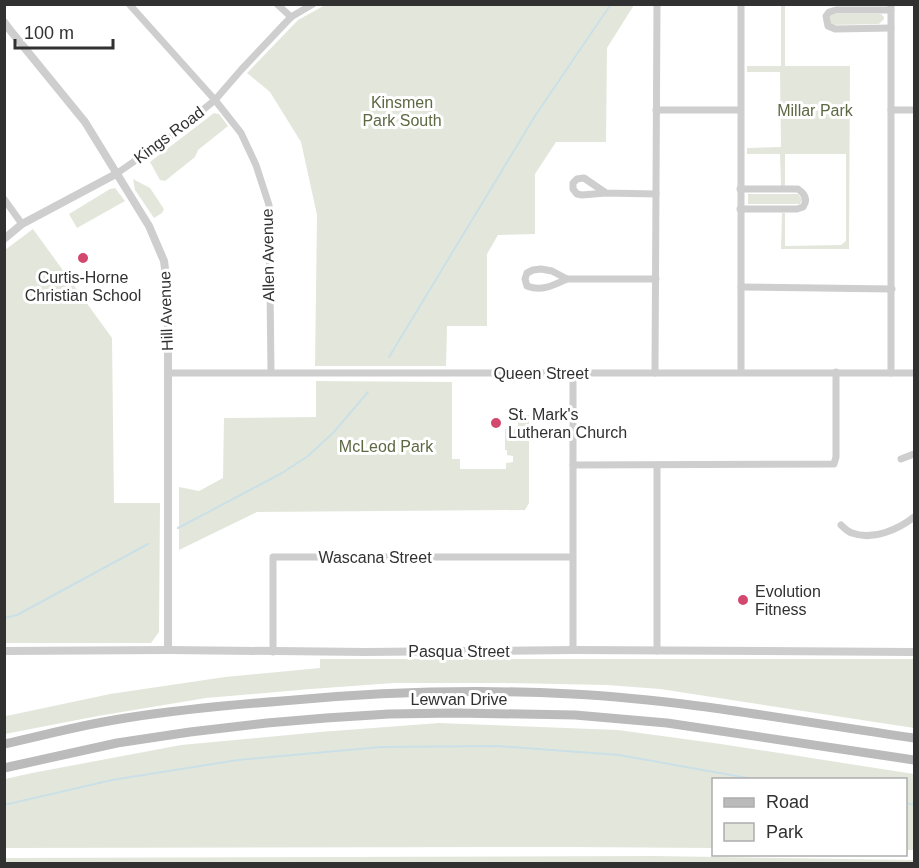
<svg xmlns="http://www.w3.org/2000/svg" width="919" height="868" viewBox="0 0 919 868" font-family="Helvetica,sans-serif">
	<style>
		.green { fill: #e3e7db }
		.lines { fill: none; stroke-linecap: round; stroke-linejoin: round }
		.stream { stroke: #cbe0e6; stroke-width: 2 }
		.minor { stroke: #cecece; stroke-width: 7 }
		.tertiary { stroke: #cecece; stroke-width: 8 }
		.secondary { stroke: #bbb; stroke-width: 9 }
		.poi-dot { fill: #d3486d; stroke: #fff; stroke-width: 2 }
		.labels { text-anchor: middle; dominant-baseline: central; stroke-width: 6; stroke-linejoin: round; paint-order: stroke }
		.park-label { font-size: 16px; fill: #5c6943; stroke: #fff }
		.street-label { font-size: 16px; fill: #313131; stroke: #fff }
		.poi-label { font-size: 16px; fill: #313131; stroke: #fff; text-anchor: start }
	</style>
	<rect width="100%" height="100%" fill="#fff"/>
	<g class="green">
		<path d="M327,4l307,1 -27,43 -1,94h-50l-21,32v60l-37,1 -11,19v72h-40l-1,40h-131l2,-151 -16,-73 -31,-50 -23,-19 51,-53z"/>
		<path d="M781,4l4,1v61h65l-1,183h-68l1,-36h3v33l56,-1 5,-4v-87h-61v32h-4l-1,-32h-33v-6l34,-1 -1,-75h-33v-6h34z"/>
		<path d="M831,14h50l3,3v2l-5,5 -48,1 -3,-7z"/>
		<path d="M214,113l5,1 9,12 -30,24 -3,7 -30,24 -5,-1 -10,-18z"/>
		<path d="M133,179l17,9 14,21 -2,4 -8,5 -19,-28z"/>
		<path d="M115,188l10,13 -48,27 -8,-14 41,-25z"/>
		<path d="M748,194h50l4,5 -2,5h-52z"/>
		<path d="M33,229l79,109 2,165h46l-1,129 -8,11h-146v-393z"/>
		<path d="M316,381l136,1v77h8v10h46v-6l7,-1v-6l-6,-1v-5h-2v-21h13v-14h11v88l-4,7 -268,2 -78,38v-63l20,4 24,-13 1,-60 92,-1z"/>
		<path d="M320,659h594v69l-254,-39 -53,-4 -105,-2h-108l-83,6 -105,9 -108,18 -93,18v-18l6,-1 99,-21 115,-17 95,-9z"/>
		<path d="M439,723l179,7 103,14 193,30v76h-8v-70h-192l-1,68 -144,-1 -564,1v-69l27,-6 149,-28 139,-13z"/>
		<path d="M655,856l259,4v3h-910l1,-5z"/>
	</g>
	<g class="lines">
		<g class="stream">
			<path d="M389,357l146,-241 76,-112"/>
			<path d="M178,528l104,-55 26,-17 26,-24 34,-40"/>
			<path d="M4,618l13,-3 131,-71"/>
			<path d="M906,803l8,2"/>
			<path d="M4,805l108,-25 126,-20 143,-13 116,-1 122,9 140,25"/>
		</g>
		<g class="minor">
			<path d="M129,4l86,96 26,33 15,32 13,40 2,167"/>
			<path d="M277,4l14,13"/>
			<path d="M741,4v368"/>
			<path d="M891,4v369"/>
			<path d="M891,10h-55l-7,2 -3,4 2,10 7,3 56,-1"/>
			<path d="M656,110h84"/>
			<path d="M891,110h23"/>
			<path d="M116,174l56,-39 43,-35 26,-30 50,-53 22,-13"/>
			<path d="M740,189h58c7,5 10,11 5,18l-6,2h-57"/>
			<path d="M606,193l-22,-15 -7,1 -4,4v6l4,5 5,1 24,-2 50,1"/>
			<path d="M4,199l18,25"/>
			<path d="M567,279c-13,6 -25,13 -40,7l-2,-7 2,-6 6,-3 8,-1 11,2 15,8h89"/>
			<path d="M741,287l151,2"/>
			<path d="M168,373h746"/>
			<path d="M655,373l2,-369"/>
			<path d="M573,374v276"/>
			<path d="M901,459l13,-5"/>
			<path d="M573,465l261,-1 2,-7v-85"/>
			<path d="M841,525c3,3 7,7 11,8 21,8 47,-4 62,-16"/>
			<path d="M657,651v-186"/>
			<path d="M273,652v-95h299"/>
		</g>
		<g class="tertiary">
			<path d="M4,22l6,8 75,92 64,104 15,35 4,31v358"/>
			<path d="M4,239l18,-15 94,-50"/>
			<path d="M4,651l164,-1 198,2 207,-2 341,2"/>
		</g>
		<g class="secondary">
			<path d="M4,744c41,-9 81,-20 122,-26 52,-8 104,-13 156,-17 97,-9 193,-12 290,-7 115,6 229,28 342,44"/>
			<path d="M4,768l113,-25 73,-11 77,-9 59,-5 63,-4 67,-1 119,2 92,8 247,37"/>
		</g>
	</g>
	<g class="poi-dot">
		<circle cx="83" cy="258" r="6"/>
		<circle cx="496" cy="423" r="6"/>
		<circle cx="743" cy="600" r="6"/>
	</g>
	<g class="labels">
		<g class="park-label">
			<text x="402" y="102">Kinsmen<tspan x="402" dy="18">Park South</tspan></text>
			<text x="815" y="110">Millar Park</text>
			<text x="386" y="446">McLeod Park</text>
		</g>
		<g class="street-label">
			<text transform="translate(169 135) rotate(-37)">Kings Road</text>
			<text transform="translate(268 255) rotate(-91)">Allen Avenue</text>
			<text transform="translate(166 311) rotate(-92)">Hill Avenue</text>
			<text x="541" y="373">Queen Street</text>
			<text x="375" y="557">Wascana Street</text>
			<text x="459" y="651">Pasqua Street</text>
			<text x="459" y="699">Lewvan Drive</text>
		</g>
		<g class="poi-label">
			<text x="83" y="277" text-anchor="middle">Curtis-Horne<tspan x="83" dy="18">Christian School</tspan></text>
			<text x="508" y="414">St. Mark's<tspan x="508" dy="18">Lutheran Church</tspan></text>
			<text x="755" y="591">Evolution<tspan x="755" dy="18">Fitness</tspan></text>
		</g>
	</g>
	<rect width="919" height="868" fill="none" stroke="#313131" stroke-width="12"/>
	<rect x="712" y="778" width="195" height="78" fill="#ffffff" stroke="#adadad" stroke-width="1.5"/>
	<rect x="724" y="798" width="30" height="9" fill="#bbbbbb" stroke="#adadad" stroke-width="1.5"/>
	<text x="766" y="808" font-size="18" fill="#313131">Road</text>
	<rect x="724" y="823" width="30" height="18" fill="#e3e7db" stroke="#adadad" stroke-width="1.5"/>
	<text x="766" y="838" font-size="18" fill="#313131">Park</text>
	<path d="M15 39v9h98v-9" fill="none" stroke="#313131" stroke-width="3"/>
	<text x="24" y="39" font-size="18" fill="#313131" stroke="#ffffff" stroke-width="4.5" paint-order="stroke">100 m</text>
</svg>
